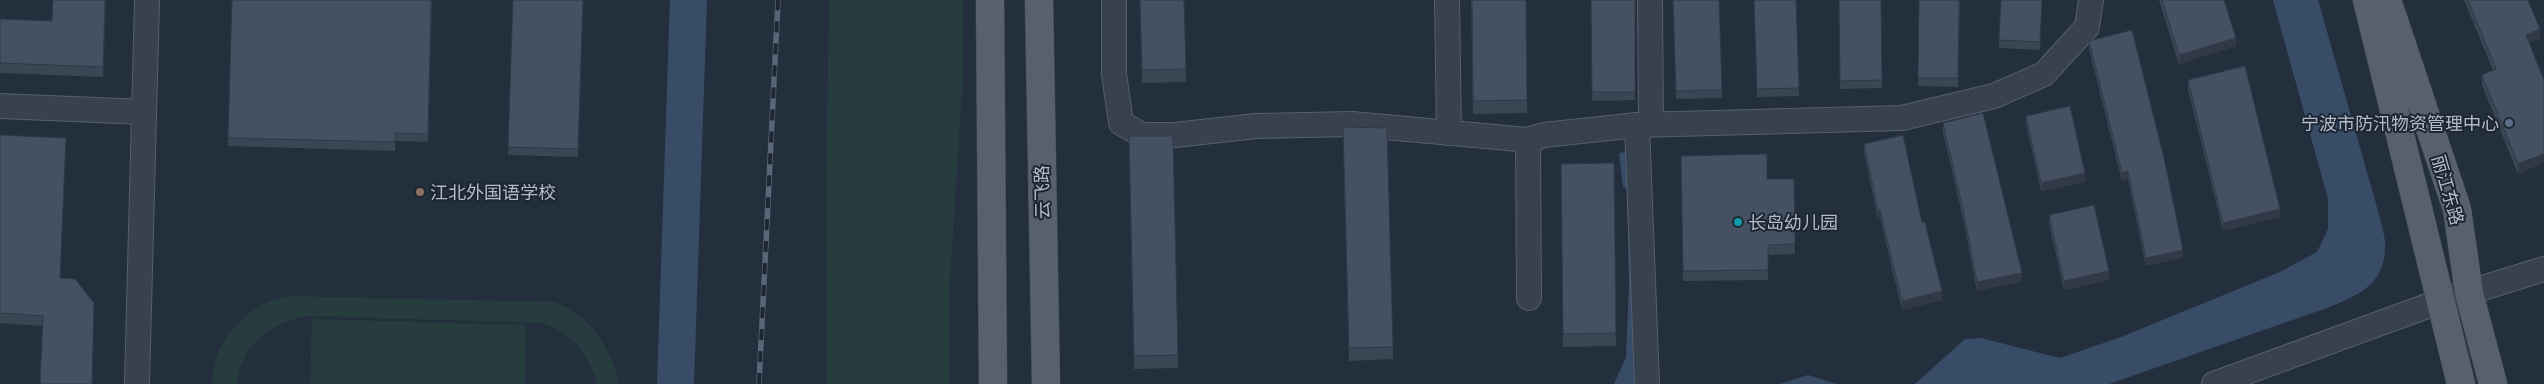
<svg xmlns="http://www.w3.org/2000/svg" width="2544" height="384" viewBox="0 0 2544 384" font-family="'Asap Condensed','Noto Sans SC',sans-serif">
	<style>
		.green { fill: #263c3f }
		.water { fill: #394c67 }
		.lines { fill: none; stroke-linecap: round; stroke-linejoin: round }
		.minor-casing { stroke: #565f6c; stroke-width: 26 }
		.major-casing { stroke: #414a57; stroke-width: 29 }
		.minor { stroke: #38414e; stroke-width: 24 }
		.major { stroke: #56606e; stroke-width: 28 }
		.rail-casing { stroke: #5a6575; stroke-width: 5.5 }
		.rail { stroke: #1d2633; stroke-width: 4; stroke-dasharray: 11; stroke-linecap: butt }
		.wall { fill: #3b4654 }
		.shaded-wall { fill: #303945 }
		.building { fill: #455162; stroke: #303945 }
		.service-dot { fill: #5c6f8a; stroke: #1d2633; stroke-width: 2 }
		.education-dot { fill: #8d6e63; stroke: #1d2633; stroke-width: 2 }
		.culture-dot { fill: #0f9aa8; stroke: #1d2633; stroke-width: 2 }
		.labels { text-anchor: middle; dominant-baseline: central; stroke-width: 4; stroke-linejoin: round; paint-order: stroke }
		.poi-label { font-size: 18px; fill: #b4bcc9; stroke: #1d2633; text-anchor: start }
		.street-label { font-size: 18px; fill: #b4bcc9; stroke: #1d2633 }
	</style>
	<rect width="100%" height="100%" fill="#242f3e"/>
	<g class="green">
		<path d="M829,0h134v75l-14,220v89h-122l-1,-196z"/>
		<path d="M288,296l266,6c37,14 57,45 65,82h-22c-8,-31 -25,-51 -56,-61l-234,-7c-37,6 -66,29 -70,68h-25c1,-44 34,-80 76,-88z"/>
		<path d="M312,319l214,6 -1,59h-215z"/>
	</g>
	<g class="water">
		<path d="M670,0h37l-13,384h-37z"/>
		<path d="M2273,0h45l62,218c2,10 6,21 5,31 -1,37 -29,47 -58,59l-218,76h-194l50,-45 16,-1 79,20 61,-21 159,-65 37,-20 11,-23v-30z"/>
		<path d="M1632,151l7,233h-25l12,-27 3,-73 -2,-95 -4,-2 -4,-34z"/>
		<path d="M1808,375l28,9h-56z"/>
	</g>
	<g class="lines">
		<g class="minor-casing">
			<g id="minor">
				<path d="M1114,0v74l7,49 21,12h33l81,-9 96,-2 176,16 16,-5 93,-10 265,-7 92,-22 50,-22 43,-47 4,-27"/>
				<path d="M1447,0l2,133"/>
				<path d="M1650,0l1,124"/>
				<path d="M0,106l144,6"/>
				<path d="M1637,125l10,259"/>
				<path d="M1528,140l1,158"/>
				<path d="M137,384l10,-384"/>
				<path d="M2214,384l227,-83 103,-32"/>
			</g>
		</g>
		<g class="major-casing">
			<g id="major">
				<path d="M990,0l3,384"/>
				<path d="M1039,0l7,384"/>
				<path d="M2367,0l94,384"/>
				<path d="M2387,0l70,209 12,84 24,91"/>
			</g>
		</g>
		<use href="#minor" class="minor"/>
		<use href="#major" class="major"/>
		<g class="rail-casing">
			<path id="rail" d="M759,384l19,-384"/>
		</g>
		<use href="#rail" class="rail"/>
	</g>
	<g class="wall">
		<path d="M106,0l-3,77 -103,-4v-54l52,2z"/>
		<path d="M232,0h200l-4,142 -33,-1v10l-167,-5z"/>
		<path d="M513,0h70l-5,157 -70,-2z"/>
		<path d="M1140,0l46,69v13l-44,1z"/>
		<path d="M1471,0h55l1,113 -54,1z"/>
		<path d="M1591,0h44v100l-43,1z"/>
		<path d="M1673,0h46l3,98 -46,1z"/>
		<path d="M1754,0h42l3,96 -42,1z"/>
		<path d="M1839,0h42l1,88 -42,1z"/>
		<path d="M1919,0h41l-2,87 -40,-1z"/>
		<path d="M2042,0l-2,50 -41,-2v-8z"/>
		<path d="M2159,0h65l12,46 -57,18z"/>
		<path d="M2464,0h64l12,38 -11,5 -11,131 -36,-89v-10l11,-5z"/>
		<path d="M2089,41l94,217 -37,8 -18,-87 -6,2 -33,-132z"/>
		<path d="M2188,80l92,137 -57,14 -35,-142z"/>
		<path d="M2026,116l59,66 -44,9 -15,-67z"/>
		<path d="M1943,123l79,158 -45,10 -14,-73 -20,-86z"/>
		<path d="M0,135l66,13 -24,178 -42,-3z"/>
		<path d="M1343,140l50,207v12l-44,2z"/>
		<path d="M1864,144l58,79 20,77 -40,10 -22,-92 -2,1 -14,-67z"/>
		<path d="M1129,149l49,206v13l-44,1z"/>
		<path d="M1681,156l86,23h27l1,75 -27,1v25l-85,1z"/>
		<path d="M1614,163l2,183 -53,1 -2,-183z"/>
		<path d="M2049,215l60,65 -45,10 -15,-67z"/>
	</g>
	<g class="shaded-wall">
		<path d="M2540,29v9l-14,6v-9z"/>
		<path d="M2236,38v8l-57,18v-9z"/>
		<path d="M2544,154v9l-26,11v-10z"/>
		<path d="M2128,171v8l-6,2v-8z"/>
		<path d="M2085,173v9l-44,9v-8z"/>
		<path d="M2280,209v8l-57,14v-8z"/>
		<path d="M1878,210h2v8l-2,1z"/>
		<path d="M2183,250v8l-37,8v-8z"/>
		<path d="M2109,271v9l-45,10v-9z"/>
		<path d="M2022,273v8l-45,10v-9z"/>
		<path d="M1942,291v9l-40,10v-9z"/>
	</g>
	<g class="building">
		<path d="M53,0h52l-2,67 -103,-4v-44l52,2z"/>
		<path d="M232,0h199l-3,134 -33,-1v9l-167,-4z"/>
		<path d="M513,0h70l-5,149 -70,-2z"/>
		<path d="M1140,0h44l2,69 -44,1z"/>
		<path d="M1472,0h54l1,100 -54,1z"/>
		<path d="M1591,0h44v92h-43z"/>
		<path d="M1673,0h46l3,90 -46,1z"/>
		<path d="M1754,0h42l3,88 -42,1z"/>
		<path d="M1839,0h42l1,80 -42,1z"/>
		<path d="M1919,0h40l-1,78h-40z"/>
		<path d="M2001,0h41l-2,42 -41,-2z"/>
		<path d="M2162,0h62l12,38 -57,17z"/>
		<path d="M2468,0h60l12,29 -14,6 18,45v74l-26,10 -36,-89 14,-6z"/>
		<path d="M2132,30l32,128 19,92 -37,8 -18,-87 -6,2 -33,-132z"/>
		<path d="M2245,66l35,143 -57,14 -35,-143z"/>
		<path d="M2070,106l15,67 -44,10 -15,-67z"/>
		<path d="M1983,113l39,160 -45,9 -14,-73 -20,-86z"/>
		<path d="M1343,127l44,1 6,219 -44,1z"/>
		<path d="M0,135l66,3 -6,140 15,1 19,24 -2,81h-52l3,-68 -43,-3z"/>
		<path d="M1903,135l19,88 3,-1 17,69 -40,10 -22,-91h-2l-14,-66z"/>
		<path d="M1129,136h44l5,219 -44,1z"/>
		<path d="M1767,154v25h27l1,65 -27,1v25l-85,1 -2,-115z"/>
		<path d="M1614,163l2,170 -53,1 -2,-170z"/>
		<path d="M2094,205l15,66 -45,10 -15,-66z"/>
	</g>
	<circle class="service-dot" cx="2509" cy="123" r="5"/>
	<circle class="education-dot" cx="420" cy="192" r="5"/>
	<circle class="culture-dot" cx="1738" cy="222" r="5"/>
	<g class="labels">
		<g class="poi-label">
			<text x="2499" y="123" text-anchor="end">宁波市防汛物资管理中心</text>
			<text x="430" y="192">江北外国语学校</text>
			<text x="1748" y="222">长岛幼儿园</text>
		</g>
		<g class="street-label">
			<text transform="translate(2448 190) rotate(74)">丽江东路</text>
			<text transform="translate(1042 192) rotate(-91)">云飞路</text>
		</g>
	</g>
</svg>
